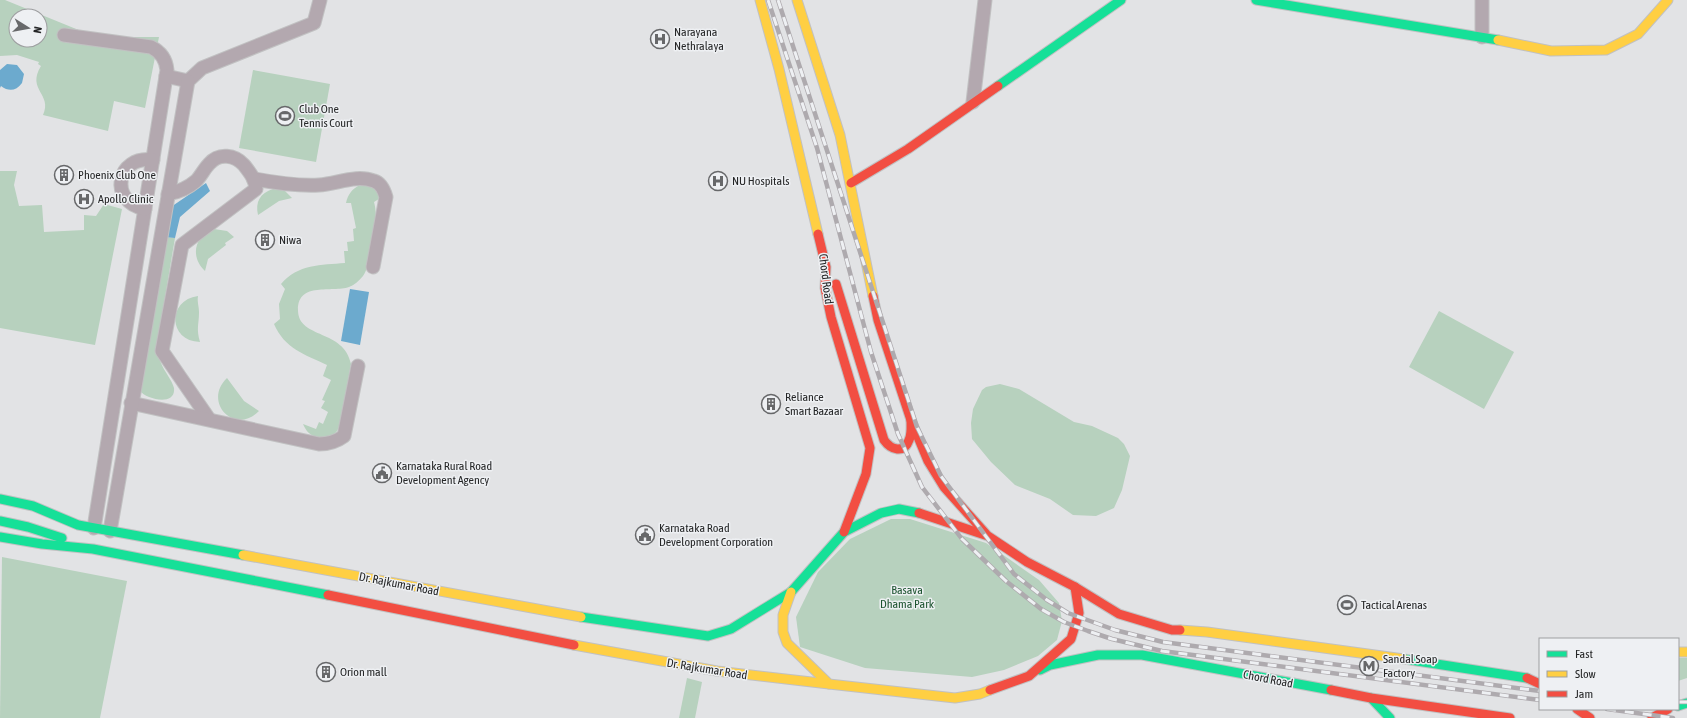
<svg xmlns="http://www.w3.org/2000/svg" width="1687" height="718" viewBox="0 0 1687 718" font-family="'Asap Condensed',sans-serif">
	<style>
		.green { fill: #b7d1be; fill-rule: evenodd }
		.water { fill: #6caace }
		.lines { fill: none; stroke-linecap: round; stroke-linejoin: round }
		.street-casing { stroke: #c1c1c2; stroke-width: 15 }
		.fast-casing { stroke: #c1c1c2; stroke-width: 11 }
		.slow-casing { stroke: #c1c1c2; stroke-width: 11 }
		.jam-casing { stroke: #c1c1c2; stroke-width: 11 }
		.street { stroke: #b3a8af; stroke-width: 13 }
		.fast { stroke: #16e098; stroke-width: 9 }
		.slow { stroke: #ffcf43; stroke-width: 9 }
		.jam { stroke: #f24e42; stroke-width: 9 }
		.rail-casing { stroke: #aeaaae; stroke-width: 4.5 }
		.rail { stroke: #eef0f3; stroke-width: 3; stroke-dasharray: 9; stroke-linecap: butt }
		.labels { text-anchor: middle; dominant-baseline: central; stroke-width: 3; stroke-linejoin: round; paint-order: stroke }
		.poi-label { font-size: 12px; fill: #252627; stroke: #eef0f3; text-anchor: start }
		.street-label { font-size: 12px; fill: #252627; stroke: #eef0f3 }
		.park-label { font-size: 12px; fill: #1c532f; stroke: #eef0f3 }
	</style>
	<rect width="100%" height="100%" fill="#e2e3e5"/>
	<g class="green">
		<path d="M0,0h5l81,33 35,4h38l-14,71 -31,-7 -6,30 -65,-16c10,-21 -17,-25 -2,-49l-3,-2 1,-2 -22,-7 -17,1zM16,16h24v24h-24z"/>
		<path d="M253,70l77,14 -14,78 -77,-14z"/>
		<path d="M0,171h17l-3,14 5,21 23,-1 2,27 40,-2v-15l12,1 8,-12 18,5 -27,136 -95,-17z"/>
		<path d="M360,185c11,-1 16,4 22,12l-8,5c4,14 0,28 -3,42 -2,10 -2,24 -8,32 -4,5 -9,9 -14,11 -17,6 -52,-6 -51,24 1,28 46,18 53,53 -3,13 -8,58 -14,67 -4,6 -11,8 -19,6 -8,-1 -12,-6 -15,-13l13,5 3,-7 4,2 5,-12 -7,-4 4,-7 -3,-1 9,-20 -8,-4 4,-11c-23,-11 -42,-16 -53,-41l6,-5 -1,-15 6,-15 -4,-5c17,-20 40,-19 64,-21l-1,-12h4l-1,-9 7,-1 -1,-12 3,-1 -5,-25h-5c2,-9 6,-14 14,-18z"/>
		<path d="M273,189l11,1 8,8 -13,3 -21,14c-3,-13 2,-22 15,-26z"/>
		<path d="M214,229l13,2 7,6 -9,6 1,2 -18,14 -3,12c-15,-14 -11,-35 9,-42z"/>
		<path d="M164,237l11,1 -18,106c1,6 1,13 4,19 3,8 11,17 13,25 2,19 -28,11 -34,3z"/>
		<path d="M198,296c-1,6 1,10 1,16 0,13 -3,16 1,30 -32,-1 -33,-42 -2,-46z"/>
		<path d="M1439,311l75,41 -30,57 -75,-42z"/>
		<path d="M227,378l17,23 15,10c-24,25 -57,-9 -32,-33z"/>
		<path d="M1000,384l19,5 55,33 18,4 26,12 6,6 6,12 -8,34 -8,18 -18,8 -23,-1 -23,-16 -35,-14 -24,-23 -19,-23 -1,-16 2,-14 9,-19 4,-3z"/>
		<path d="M891,519h19l76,24 53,37 20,23 3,18 -5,19 -19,16 -34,14 -32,7 -107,-9 -65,-21 -4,-30 22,-45 32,-33z"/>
		<path d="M2,557l125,24 -27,137h-100z"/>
		<path d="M1678,658h9v20l-9,3z"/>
		<path d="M687,678l15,4 -7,36h-16z"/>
	</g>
	<g class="water">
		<path d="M7,64l10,1 7,9 -2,9c-6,8 -13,9 -21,3l-1,2v-18z"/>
		<path d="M206,183l4,8 -30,26 -5,21 -11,-1 4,-28z"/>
		<path d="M350,289l19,3 -9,53 -19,-4z"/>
	</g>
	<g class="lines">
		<g class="street-casing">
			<g id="street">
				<path d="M64,35l87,12c10,5 15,12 16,23l-73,458"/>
				<path d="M1482,37v-37"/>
				<path d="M166,76l22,5 14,-13 112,-45 6,-23"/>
				<path d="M973,102l12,-102"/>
				<path d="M255,179c21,4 43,7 64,6 18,-1 37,-11 55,-4 7,2 10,9 12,16l-13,70"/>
				<path d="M168,194c10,-2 20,-6 28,-13 5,-5 8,-12 13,-17 10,-12 26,-9 35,1 7,9 11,14 12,24l-74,56 -20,106 47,68"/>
				<path d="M145,209c-37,-7 -29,-54 8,-49"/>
				<path d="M131,403l188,41c10,0 17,-2 25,-8l14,-70"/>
				<path d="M110,531l78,-450"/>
			</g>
		</g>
		<g class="fast-casing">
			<g id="fast">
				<path d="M1256,0l242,40"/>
				<path d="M998,86l123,-86"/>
				<path d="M0,499l33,7 45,19 165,30"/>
				<path d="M0,521l28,6 34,11"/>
				<path d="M0,537l42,7 51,5 235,46"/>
				<path d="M791,592l53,-60 37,-19 18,-4 20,4"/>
				<path d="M581,617l127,19 23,-7 60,-37"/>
				<path d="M1404,659l123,19"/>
				<path d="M1040,670l10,-5 48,-10h44l189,35"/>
				<path d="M1371,698l19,20"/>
				<path d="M1678,706l9,-3"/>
			</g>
		</g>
		<g class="slow-casing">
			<g id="slow">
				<path d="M760,0l19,69 39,165"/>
				<path d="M797,0l43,135 33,161"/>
				<path d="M1498,40l53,11 55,-1 32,-16 30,-34"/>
				<path d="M243,555l338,62"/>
				<path d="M791,592l-8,23v17l4,11 42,41 126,14 25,-4 10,-4"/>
				<path d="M1180,630l27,2 197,27"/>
				<path d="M574,645l143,26 112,13"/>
				<path d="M1678,652h9"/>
			</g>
		</g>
		<g class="jam-casing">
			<g id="jam">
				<path d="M851,183l57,-34 90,-63"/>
				<path d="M818,234l8,33 -1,21 6,29 39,131 -4,26 -22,58"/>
				<path d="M836,284l48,156c7,10 20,14 25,0 3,-6 2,-14 2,-20"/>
				<path d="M873,296l5,24 33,100 17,41 16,26 42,47"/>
				<path d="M919,513l69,23 39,26 48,25 44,27 53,16h8"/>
				<path d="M328,595l246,50"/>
				<path d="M1527,678l13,6"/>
				<path d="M990,690l39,-14 42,-37 8,-26 -4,-26"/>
				<path d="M1331,690l40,8 139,20"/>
				<path d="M1577,709l13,9"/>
				<path d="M1652,718l16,-9"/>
			</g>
		</g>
		<use href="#street" class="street"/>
		<use href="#fast" class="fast"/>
		<use href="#slow" class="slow"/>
		<use href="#jam" class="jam"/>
		<g class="rail-casing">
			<g id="rail">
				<path d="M768,0l49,148 54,204 27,82 24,53 40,52 44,42 35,28 23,13 24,9 24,8 50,12 378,49"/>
				<path d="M778,0l139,427 24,49 73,98 33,26 21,13 47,17 48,12 377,49"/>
				<path d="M1678,702h9"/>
				<path d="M1607,709l66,9"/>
			</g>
		</g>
		<use href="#rail" class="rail"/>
	</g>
	<defs>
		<g id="hospital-ring" transform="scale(1)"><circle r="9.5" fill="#eef0f3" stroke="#67686a" stroke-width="1.5"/><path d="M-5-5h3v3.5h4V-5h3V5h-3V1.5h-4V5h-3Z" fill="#67686a"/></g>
		<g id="stadium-ring" transform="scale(1)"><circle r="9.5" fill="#eef0f3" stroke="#67686a" stroke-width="1.5"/><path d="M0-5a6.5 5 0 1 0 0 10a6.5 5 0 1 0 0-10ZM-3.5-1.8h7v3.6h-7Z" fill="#67686a"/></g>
		<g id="building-ring" transform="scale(1)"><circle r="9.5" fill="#eef0f3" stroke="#67686a" stroke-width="1.5"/><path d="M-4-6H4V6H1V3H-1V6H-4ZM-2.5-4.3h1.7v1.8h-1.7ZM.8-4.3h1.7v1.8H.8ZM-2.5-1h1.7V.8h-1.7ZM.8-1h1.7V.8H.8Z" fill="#67686a"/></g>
		<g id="civic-ring" transform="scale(1)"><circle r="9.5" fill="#eef0f3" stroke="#67686a" stroke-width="1.5"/><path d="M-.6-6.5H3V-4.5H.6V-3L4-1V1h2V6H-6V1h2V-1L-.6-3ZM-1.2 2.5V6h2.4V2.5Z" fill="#67686a"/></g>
		<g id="metro-ring" transform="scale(1)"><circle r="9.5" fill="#eef0f3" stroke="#67686a" stroke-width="1.5"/><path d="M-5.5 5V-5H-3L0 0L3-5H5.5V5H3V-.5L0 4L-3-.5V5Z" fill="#67686a"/></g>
	</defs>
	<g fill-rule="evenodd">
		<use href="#hospital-ring" x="660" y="39"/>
		<use href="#stadium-ring" x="285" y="116"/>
		<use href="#building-ring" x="64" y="175"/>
		<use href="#hospital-ring" x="718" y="181"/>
		<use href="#hospital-ring" x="84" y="199"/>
		<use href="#building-ring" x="265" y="240"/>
		<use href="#building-ring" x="771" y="404"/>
		<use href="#civic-ring" x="382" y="473"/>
		<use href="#civic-ring" x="645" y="535"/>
		<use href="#stadium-ring" x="1347" y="605"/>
		<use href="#metro-ring" x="1369" y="666"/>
		<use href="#building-ring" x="326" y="672"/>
	</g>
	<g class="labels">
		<g class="poi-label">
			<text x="674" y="32">Narayana<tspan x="674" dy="14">Nethralaya</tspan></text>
			<text x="299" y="109">Club One<tspan x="299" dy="14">Tennis Court</tspan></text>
			<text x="78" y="175">Phoenix Club One</text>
			<text x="732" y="181">NU Hospitals</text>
			<text x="98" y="199">Apollo Clinic</text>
			<text x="279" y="240">Niwa</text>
			<text x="785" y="397">Reliance<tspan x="785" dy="14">Smart Bazaar</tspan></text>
			<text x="396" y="466">Karnataka Rural Road<tspan x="396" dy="14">Development Agency</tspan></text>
			<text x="659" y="528">Karnataka Road<tspan x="659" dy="14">Development Corporation</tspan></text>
			<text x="1361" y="605">Tactical Arenas</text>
			<text x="1383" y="659">Sandal Soap<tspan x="1383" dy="14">Factory</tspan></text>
			<text x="340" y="672">Orion mall</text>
		</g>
		<g class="street-label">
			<text transform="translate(826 279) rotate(83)">Chord Road</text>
			<text transform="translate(399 584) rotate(11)">Dr. Rajkumar Road</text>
			<text transform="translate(707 669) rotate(9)">Dr. Rajkumar Road</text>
			<text transform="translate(1268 679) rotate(11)">Chord Road</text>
		</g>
		<g class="park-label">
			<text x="907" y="590">Basava<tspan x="907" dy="14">Dhama Park</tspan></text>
		</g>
	</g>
	<rect x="1539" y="638" width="140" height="72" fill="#eef0f3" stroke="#9e9fa1"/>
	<rect x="1547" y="651" width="20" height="6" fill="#16e098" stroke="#9e9fa1"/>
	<text x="1575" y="658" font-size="12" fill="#252627">Fast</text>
	<rect x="1547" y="671" width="20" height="6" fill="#ffcf43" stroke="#9e9fa1"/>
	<text x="1575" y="678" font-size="12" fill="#252627">Slow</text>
	<rect x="1547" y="691" width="20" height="6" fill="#f24e42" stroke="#9e9fa1"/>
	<text x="1575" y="698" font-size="12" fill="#252627">Jam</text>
	<g transform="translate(28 28) rotate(101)"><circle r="19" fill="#eef0f3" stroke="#9e9fa1"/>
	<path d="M0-3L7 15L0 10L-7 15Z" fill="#67686a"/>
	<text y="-6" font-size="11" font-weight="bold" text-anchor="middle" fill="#252627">N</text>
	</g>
</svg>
